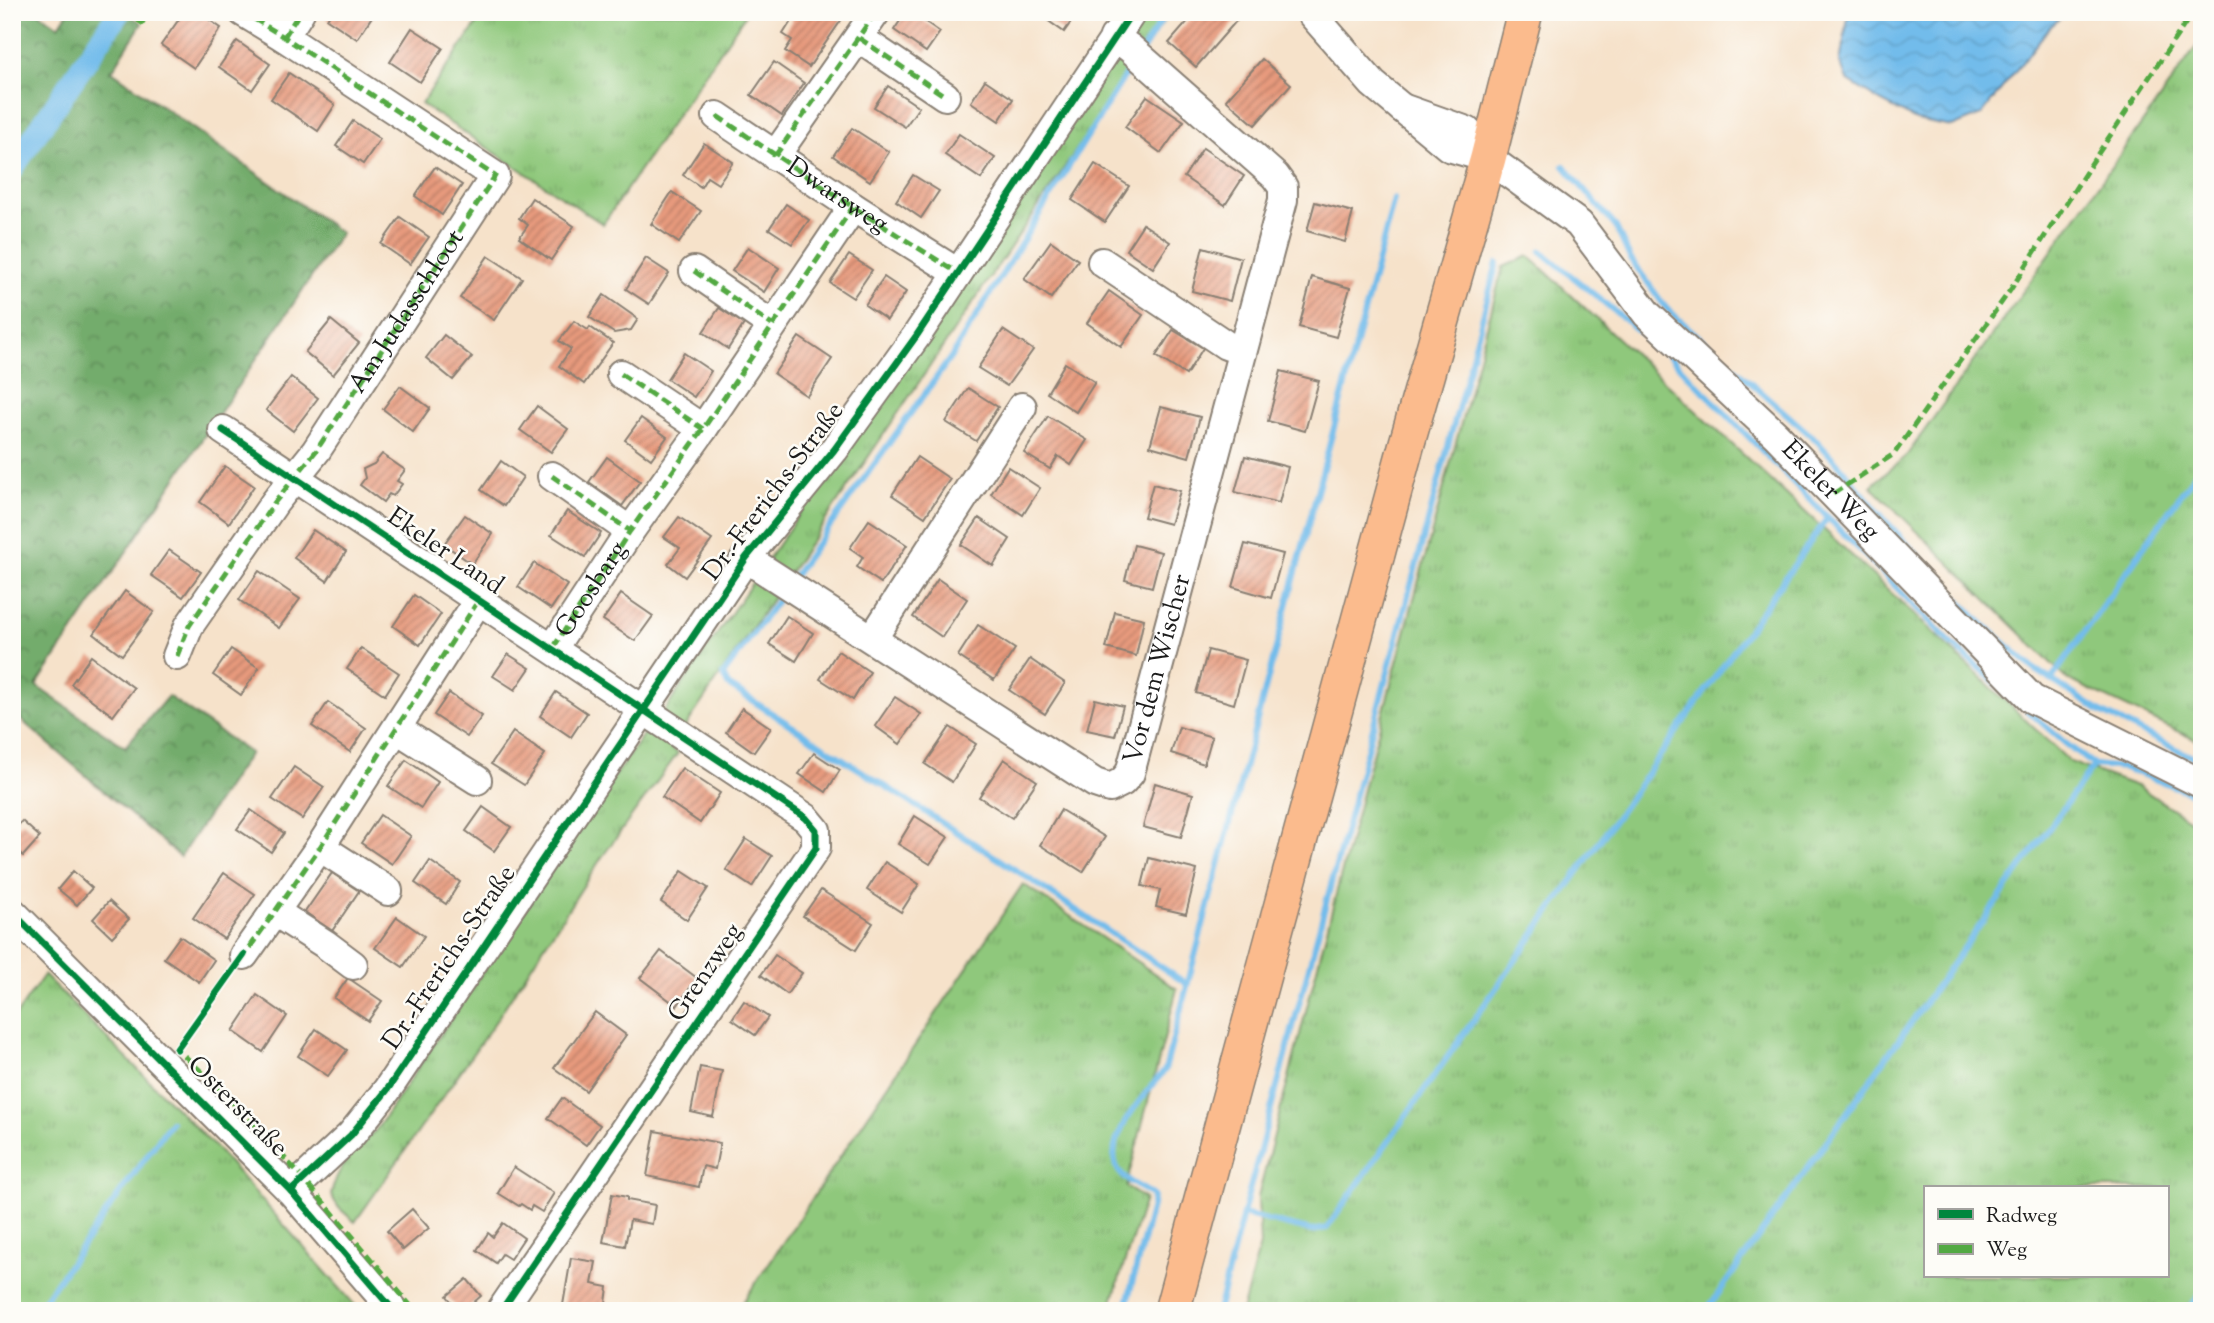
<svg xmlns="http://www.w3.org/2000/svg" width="2214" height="1323" viewBox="0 0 2214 1323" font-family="'Sorts Mill Goudy',serif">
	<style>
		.grass { fill: url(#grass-tufts); stroke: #56724c; stroke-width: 2; fill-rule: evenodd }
		.forest { fill: url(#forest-crowns); stroke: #486444; stroke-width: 2 }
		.water { fill: url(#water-waves); stroke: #476c84; stroke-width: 2 }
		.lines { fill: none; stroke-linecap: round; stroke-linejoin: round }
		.stream { stroke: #72bceb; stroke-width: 6 }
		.canal { stroke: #72bceb; stroke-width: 23 }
		.building { fill: url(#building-hatch) }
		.minor-casing { stroke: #897f73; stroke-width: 32 }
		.major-casing { stroke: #897f73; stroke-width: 38 }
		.minor { stroke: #fff; stroke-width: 28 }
		.major { stroke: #fbbb8d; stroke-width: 35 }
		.quiet { stroke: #52a943; stroke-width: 5; stroke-dasharray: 10 5; stroke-linecap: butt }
		.cycleway-casing { stroke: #fdfcf7; stroke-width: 11 }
		.cycleway { stroke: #00873e; stroke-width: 7 }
		.labels { text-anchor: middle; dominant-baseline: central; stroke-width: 5; stroke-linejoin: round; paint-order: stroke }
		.street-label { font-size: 26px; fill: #1c1c1c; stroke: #fdfcf7 }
	</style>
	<defs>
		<pattern id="grass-tufts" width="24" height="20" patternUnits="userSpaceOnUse" patternTransform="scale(1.75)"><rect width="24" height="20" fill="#8fc87c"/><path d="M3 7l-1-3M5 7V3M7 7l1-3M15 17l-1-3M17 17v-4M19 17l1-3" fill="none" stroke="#7bab6b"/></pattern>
		<pattern id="forest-crowns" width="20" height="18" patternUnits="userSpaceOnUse" patternTransform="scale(1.75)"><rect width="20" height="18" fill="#73ac6c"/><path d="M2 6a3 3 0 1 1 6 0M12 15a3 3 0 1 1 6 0" fill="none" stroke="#5e8b58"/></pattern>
		<pattern id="water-waves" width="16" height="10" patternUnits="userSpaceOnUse" patternTransform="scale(1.75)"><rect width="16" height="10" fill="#72bceb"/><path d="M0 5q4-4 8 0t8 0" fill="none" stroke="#62a1c9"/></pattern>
		<pattern id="building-hatch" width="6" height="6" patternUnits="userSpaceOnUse" patternTransform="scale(1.75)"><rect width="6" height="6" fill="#e79a7d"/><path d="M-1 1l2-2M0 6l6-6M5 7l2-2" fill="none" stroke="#ba7d66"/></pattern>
	</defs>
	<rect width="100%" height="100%" fill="#fdfcf7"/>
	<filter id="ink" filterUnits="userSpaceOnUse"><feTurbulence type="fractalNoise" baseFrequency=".0143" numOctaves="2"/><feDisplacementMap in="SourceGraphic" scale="14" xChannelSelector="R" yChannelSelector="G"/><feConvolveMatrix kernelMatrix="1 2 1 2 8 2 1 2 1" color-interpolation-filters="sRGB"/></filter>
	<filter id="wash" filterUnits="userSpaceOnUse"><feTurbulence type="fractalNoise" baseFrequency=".00686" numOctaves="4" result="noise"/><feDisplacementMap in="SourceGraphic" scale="28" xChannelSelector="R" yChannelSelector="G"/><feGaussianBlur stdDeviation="1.57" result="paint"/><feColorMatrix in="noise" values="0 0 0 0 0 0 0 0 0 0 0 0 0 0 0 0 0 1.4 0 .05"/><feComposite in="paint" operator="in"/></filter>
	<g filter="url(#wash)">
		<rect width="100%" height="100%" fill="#f6e2ca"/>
		<g class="grass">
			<path d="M471,12h276l-144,212 -182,-120 55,-79z"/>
			<path d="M1142,12h28l-499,736 7,5 -76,104 -107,165 -140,200 -16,-14 -8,-13c6,-29 23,-46 45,-65l268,-397 4,2z"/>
			<path d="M2202,39v704l-135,-64 -196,-193 36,-31z"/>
			<path d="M1529,256l301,279 240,227 69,25 63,41v483h-960l18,-66 -2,-48 110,-427 135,-503zM2167,1188v88h-242v-88z"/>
			<path d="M1023,884l154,105 -51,198 19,12 -36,112h-372z"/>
			<path d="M44,975l172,173 144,163h-348v-290z"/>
		</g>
		<path class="forest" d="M12,12h26l21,14 9,-14h57l17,11 -30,48 229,162 -305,453 89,61 43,-51 82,57 -70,104 -160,-138 -8,11z"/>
		<path class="water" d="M1849,12h218l-18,16 -68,87 -29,12 -36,-7 -36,-19 -33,-21 -7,-18z"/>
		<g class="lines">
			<g class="stream">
				<path d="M1143,49l24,-37"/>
				<path d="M1564,166l52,61 14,31 36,50 150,132 24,26 45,54 89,96 59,52 68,44 101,50"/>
				<path d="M1541,251l126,103 283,288 56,50"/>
				<path d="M792,579l159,-222 183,-296"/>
				<path d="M782,594l-59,81 5,10 300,193 159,106"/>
				<path d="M2051,680l151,-216"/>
				<path d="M2028,711l37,32 29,22 30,3 65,24 13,10"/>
				<path d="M1243,1214l254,-951"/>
				<path d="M36,1311l135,-189"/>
				<path d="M1125,1311l27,-105 1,-10c-9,-8 -25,-13 -32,-22 -25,-30 26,-82 44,-104l229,-871"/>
				<path d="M1218,1311l25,-97 69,17 15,-3 501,-711"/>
				<path d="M1706,1311l388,-546"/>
				<path d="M2187,1311l15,-19"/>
			</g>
			<path class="canal" d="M12,169l107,-157"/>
		</g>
		<g id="blocks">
			<g class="building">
				<path d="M184,12h14l23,16 -27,40 -33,-23z"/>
				<path d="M331,12h44l-18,27 -30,-20z"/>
				<path d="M797,12h35l10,7 -33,48 -24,-16 7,-11 -9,-6z"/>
				<path d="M906,12h5l29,20 -14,20 -32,-22z"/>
				<path d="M1036,12h42l-14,20z"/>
				<path d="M1196,12h32l9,8 -41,47 -27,-24z"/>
				<path d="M412,28l31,20 -23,34 -30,-20z"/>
				<path d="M237,41l33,23 -18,26 -33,-23z"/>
				<path d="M1262,59l29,25 -36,41 -29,-25z"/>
				<path d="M774,62l30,21 -22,33 -31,-21z"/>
				<path d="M289,73l46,32 -17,26 -47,-32z"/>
				<path d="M985,80l28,19 -14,22 -28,-19z"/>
				<path d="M888,86l31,21 -14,20 -31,-20z"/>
				<path d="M1147,96l37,25 -23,32 -36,-26z"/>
				<path d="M353,121l27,18 -17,25 -27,-18z"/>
				<path d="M852,128l37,24 -19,29 -37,-25z"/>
				<path d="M959,134l36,24 -14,21 -36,-24z"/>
				<path d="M704,143l29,19 -15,22 -11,-7 -6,10 -18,-12z"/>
				<path d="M1203,148l41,28 -19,29 -41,-28z"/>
				<path d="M1095,164l34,22 -24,36 -33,-22z"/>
				<path d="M435,167l27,18 -20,30 -27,-19z"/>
				<path d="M913,175l26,16 -18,27 -25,-17z"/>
				<path d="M672,192l29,19 -22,32 -28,-19z"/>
				<path d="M532,198l42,28 -23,34 -32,-22 9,-13 -9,-7z"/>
				<path d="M1315,202l38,10 -8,30 -38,-11z"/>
				<path d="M786,204l23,16 -17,24 -23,-15z"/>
				<path d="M400,217l29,20 -19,27 -29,-20z"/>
				<path d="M1143,224l27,18 -17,26 -27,-18z"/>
				<path d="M1051,241l27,19 -27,38 -27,-19z"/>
				<path d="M748,247l31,21 -15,24 -32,-21z"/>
				<path d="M1203,247l38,11 -11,43 -38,-10z"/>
				<path d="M849,255l23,15 -19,28 -23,-15z"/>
				<path d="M488,256l34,22 -28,42 -34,-22z"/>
				<path d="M646,258l23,15 -20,31 -23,-15z"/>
				<path d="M884,277l22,15 -19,28 -22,-15z"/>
				<path d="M1312,277l38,11 -14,49 -37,-10z"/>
				<path d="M1109,291l34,24 -22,32 -34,-24z"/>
				<path d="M604,295l34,24 -7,11 -17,3 -25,-16z"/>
				<path d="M719,308l25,16 -16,25 -25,-17z"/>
				<path d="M331,320l28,23 -26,32 -28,-23z"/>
				<path d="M574,321l14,9 2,-3 23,16 -29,41 -25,-18 12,-17 -12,-8z"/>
				<path d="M1003,330l30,20 -26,36 -29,-18z"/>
				<path d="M1173,330l30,18 -17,27 -30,-19z"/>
				<path d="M444,335l28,22 -19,23 -27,-22z"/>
				<path d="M799,337l33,22 -25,37 -33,-22z"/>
				<path d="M684,353l27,18 -17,26 -27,-18z"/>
				<path d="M1065,363l30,19 -19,30 -29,-19z"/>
				<path d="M1281,371l38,10 -14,50 -37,-10z"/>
				<path d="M291,377l27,21 -25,33 -27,-21z"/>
				<path d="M400,386l30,22 -17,24 -30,-23z"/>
				<path d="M968,388l30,19 -22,34 -30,-19z"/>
				<path d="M537,406l31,23 -17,23 -31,-22z"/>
				<path d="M1161,407l39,10 -11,40 -39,-11z"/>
				<path d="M1048,416l39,24 -16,25 -13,-9 -8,13 -26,-16z"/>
				<path d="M641,418l26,19 -16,22 -26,-19z"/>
				<path d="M382,454l23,16 -8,11 5,3 -9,12 -4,-2 -6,8 -23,-17 5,-7 -2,-9 11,-5z"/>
				<path d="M1245,456l43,11 -9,36 -44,-11z"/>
				<path d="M607,457l33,24 -18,25 -33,-24z"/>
				<path d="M917,457l33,22 -25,38 -33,-22z"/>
				<path d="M501,461l22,16 -19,29 -23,-16z"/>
				<path d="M225,466l29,20 -25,37 -29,-21z"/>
				<path d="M1008,467l32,21 -17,27 -32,-21z"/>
				<path d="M1153,484l27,7 -10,33 -26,-7z"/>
				<path d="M567,511l34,22 -16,24 -34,-22z"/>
				<path d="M465,515l28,19 -21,30 -28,-20z"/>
				<path d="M679,517l33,23 -27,37 -17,-13 12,-16 -16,-11z"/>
				<path d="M979,518l31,21 -17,27 -32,-21z"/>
				<path d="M869,520l38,25 -26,38 -24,-16 6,-10 -13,-9z"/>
				<path d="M313,530l33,22 -19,29 -33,-23z"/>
				<path d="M1245,544l38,10 -12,44 -38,-11z"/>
				<path d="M1134,545l27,7 -9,35 -27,-7z"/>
				<path d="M169,550l32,22 -18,25 -32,-22z"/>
				<path d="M534,563l33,22 -16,24 -33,-22z"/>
				<path d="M259,571l41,28 -21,29 -40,-28z"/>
				<path d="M938,579l29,20 -25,38 -29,-20z"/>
				<path d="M125,591l29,21 -32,43 -28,-21z"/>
				<path d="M621,594l32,22 -18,25 -32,-21z"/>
				<path d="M414,595l27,19 -21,31 -27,-19z"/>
				<path d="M1115,612l29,7 -8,37 -30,-8z"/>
				<path d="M787,616l26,17 -17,28 -27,-17z"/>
				<path d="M978,625l37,24 -21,31 -36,-24z"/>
				<path d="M361,648l38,25 -14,22 -38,-26z"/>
				<path d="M231,649l28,19 -18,27 -28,-20z"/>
				<path d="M1208,650l38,10 -12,44 -38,-11z"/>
				<path d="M838,651l32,21 -17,28 -33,-21z"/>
				<path d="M508,654l22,14 -15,22 -22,-14z"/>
				<path d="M91,656l43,32 -21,28 -42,-32z"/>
				<path d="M1030,659l35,24 -20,31 -36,-24z"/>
				<path d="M556,692l31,21 -16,24 -31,-21z"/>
				<path d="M449,693l33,23 -15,21 -33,-22z"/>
				<path d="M895,697l26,17 -21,30 -25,-18z"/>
				<path d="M1095,699l28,7 -8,30 -28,-6z"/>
				<path d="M328,702l38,26 -16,24 -38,-26z"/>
				<path d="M742,708l29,20 -17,24 -28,-20z"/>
				<path d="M950,727l26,17 -24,38 -27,-18z"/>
				<path d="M1179,727l33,10 -8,27 -33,-11z"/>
				<path d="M513,732l32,22 -21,31 -33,-21z"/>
				<path d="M814,753l26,17 -14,22 -27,-18z"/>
				<path d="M1004,759l33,22 -25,37 -33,-21z"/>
				<path d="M406,760l32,22 -17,26 -33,-22z"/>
				<path d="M294,767l30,20 -22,32 -30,-20z"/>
				<path d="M682,768l38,25 -20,30 -38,-26z"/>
				<path d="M1155,783l38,11 -12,43 -38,-10z"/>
				<path d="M483,807l28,20 -17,24 -28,-20z"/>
				<path d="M251,810l33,23 -13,19 -34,-23z"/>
				<path d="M1061,810l44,27 -22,35 -43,-27z"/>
				<path d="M380,815l31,21 -19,28 -31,-21z"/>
				<path d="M915,816l33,21 -18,27 -32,-20z"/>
				<path d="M22,821l18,16 -17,19 -11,-10v-14z"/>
				<path d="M746,839l26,17 -20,31 -26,-17z"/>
				<path d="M1149,858l48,12 -11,44 -30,-7 4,-17 -18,-4z"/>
				<path d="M430,861l30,21 -14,22 -31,-21z"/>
				<path d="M885,862l34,22 -18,28 -34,-22z"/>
				<path d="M73,871l19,17 -15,17 -19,-16z"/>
				<path d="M682,871l26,17 -21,32 -26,-18z"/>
				<path d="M224,873l31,21 -31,45 -31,-21z"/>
				<path d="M332,873l27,18 -27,40 -27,-19z"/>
				<path d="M821,890l52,33 -17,27 -53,-34z"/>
				<path d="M109,901l20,18 -17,18 -19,-18z"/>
				<path d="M397,917l27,19 -21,31 -28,-19z"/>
				<path d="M180,936l34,24 -15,22 -35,-24z"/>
				<path d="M661,951l36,27 -20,28 -37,-28z"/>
				<path d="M775,955l27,18 -15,21 -26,-19z"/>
				<path d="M348,978l34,23 -14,20 -34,-23z"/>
				<path d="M257,995l30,21 -24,36 -30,-21z"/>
				<path d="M744,1001l24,16 -13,18 -23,-16z"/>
				<path d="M595,1012l31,23 -40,56 -32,-23z"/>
				<path d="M316,1029l31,21 -19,26 -30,-20z"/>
				<path d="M700,1067l22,4 -9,46 -22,-5z"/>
				<path d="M562,1098l38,27 -14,20 -38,-27z"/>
				<path d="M655,1131l65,12 -5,26 -12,-3 -4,21 -52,-11z"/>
				<path d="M514,1167l40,26 -12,19 -10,-6 -2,4 -9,-6 -2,2 -21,-13z"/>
				<path d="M612,1194l15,3v3l28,5 -3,19 -22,-4 -5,26 -22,-4z"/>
				<path d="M412,1209l17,19 -26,22 -16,-19z"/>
				<path d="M503,1223l21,15 -14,21 -8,-5 -6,9 -19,-13 11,-17 5,4z"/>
				<path d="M571,1258l25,4 -4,22 16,3 -3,24 -42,-6z"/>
				<path d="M467,1279l14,17 -17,15h-5l-12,-15z"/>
			</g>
		</g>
	</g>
	<g filter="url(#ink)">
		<use href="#blocks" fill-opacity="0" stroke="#897f73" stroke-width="2"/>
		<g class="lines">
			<g class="minor-casing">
				<g id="minor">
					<path d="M1310,12l63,72 76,63 39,11"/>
					<path d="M284,37l16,-25"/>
					<path d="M859,38l86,58"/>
					<path id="s1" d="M1402,108l65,23 21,27 91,66 68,90 129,121 256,264 170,85"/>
					<path d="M717,116l136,91 105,66"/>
					<path d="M775,156l101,-144"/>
					<path d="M1102,262l124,83 16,6"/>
					<path d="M694,271l78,54"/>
					<path d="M621,374l82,55"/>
					<path d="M223,430l583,388 10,12v18l-315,463"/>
					<path d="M552,476l78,55"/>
					<path id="s2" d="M746,558l349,225 15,5 12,-6 8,-9 153,-573v-13l-8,-11 -145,-128 -16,-11"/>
					<path d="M873,638l149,-231"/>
					<path d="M553,648l77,-117 73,-102 150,-222"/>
					<path d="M177,656l12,-30 86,-124 41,-51 179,-275 -211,-139 -41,-25"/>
					<path d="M397,729l80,51"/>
					<path d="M320,847l68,44"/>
					<path d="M12,912l279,279 103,120"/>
					<path d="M275,912l50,32 28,21"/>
					<path d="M244,955l76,-108 158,-246"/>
					<path d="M291,1191l60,-56 36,-45 359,-532 88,-108 83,-115 215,-323"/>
				</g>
			</g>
			<g class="major-casing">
				<path id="major" d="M1172,1311l235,-868 81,-285 37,-146"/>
			</g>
			<use href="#minor" class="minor"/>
			<use href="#major" class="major"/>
			<g class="quiet">
				<path d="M125,12l17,11 6,-11"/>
				<path d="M284,37l16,-25"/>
				<path d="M859,38l86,58"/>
				<path id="s3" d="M717,116l136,91 105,66"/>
				<path d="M775,156l101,-144"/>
				<path d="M694,271l78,54"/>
				<path d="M621,374l82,55"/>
				<path d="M552,476l78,55"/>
				<path d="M1833,494l61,-40 117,-165 80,-125 102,-152"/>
				<path id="s4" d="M553,648l77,-117 73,-102 150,-222"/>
				<path id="s5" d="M177,656l12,-30 86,-124 41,-51 179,-275 -211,-139 -41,-25"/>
				<path d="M241,960l79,-113 158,-246"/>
				<path d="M180,1045l-3,4c88,80 162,171 238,262"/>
			</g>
			<g class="cycleway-casing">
				<g id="cycleway">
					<path d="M223,430l583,388 10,12v18l-315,463"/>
					<path d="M12,912l279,279 103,120"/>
					<path d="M177,1049l67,-94"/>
					<path d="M291,1191l60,-56 36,-45 359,-532 88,-108 83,-115 215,-323"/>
				</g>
			</g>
			<use href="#cycleway" class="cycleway"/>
		</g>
	</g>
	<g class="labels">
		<g class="street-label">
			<text stroke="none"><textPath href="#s3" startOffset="144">Dwarsweg</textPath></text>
			<text stroke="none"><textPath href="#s5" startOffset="415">Am Judasschloot</textPath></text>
			<text stroke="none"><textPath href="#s1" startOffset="583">Ekeler Weg</textPath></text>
			<text transform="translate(774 492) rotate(-53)">Dr.-Frerichs-Straße</text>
			<text transform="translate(445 552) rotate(34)">Ekeler Land</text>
			<text stroke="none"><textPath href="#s4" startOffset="70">Goosbarg</textPath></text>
			<text stroke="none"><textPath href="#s2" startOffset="564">Vor dem Wischer</textPath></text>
			<text transform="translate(450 958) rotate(-56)">Dr.-Frerichs-Straße</text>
			<text transform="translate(706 973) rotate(-56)">Grenzweg</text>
			<text transform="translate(237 1107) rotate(45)">Osterstraße</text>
		</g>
	</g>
	<rect width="2214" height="1323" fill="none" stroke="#fdfcf7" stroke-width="42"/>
	<rect x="1924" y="1186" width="245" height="91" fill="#fdfcf7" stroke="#a3a29f" stroke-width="2"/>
	<rect x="1938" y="1209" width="35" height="10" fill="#00873e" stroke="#a3a29f" stroke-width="2"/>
	<text x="1986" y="1222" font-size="21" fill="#1c1c1c">Radweg</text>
	<rect x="1938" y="1244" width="35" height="10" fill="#52a943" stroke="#a3a29f" stroke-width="2"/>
	<text x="1986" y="1256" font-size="21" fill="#1c1c1c">Weg</text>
</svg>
